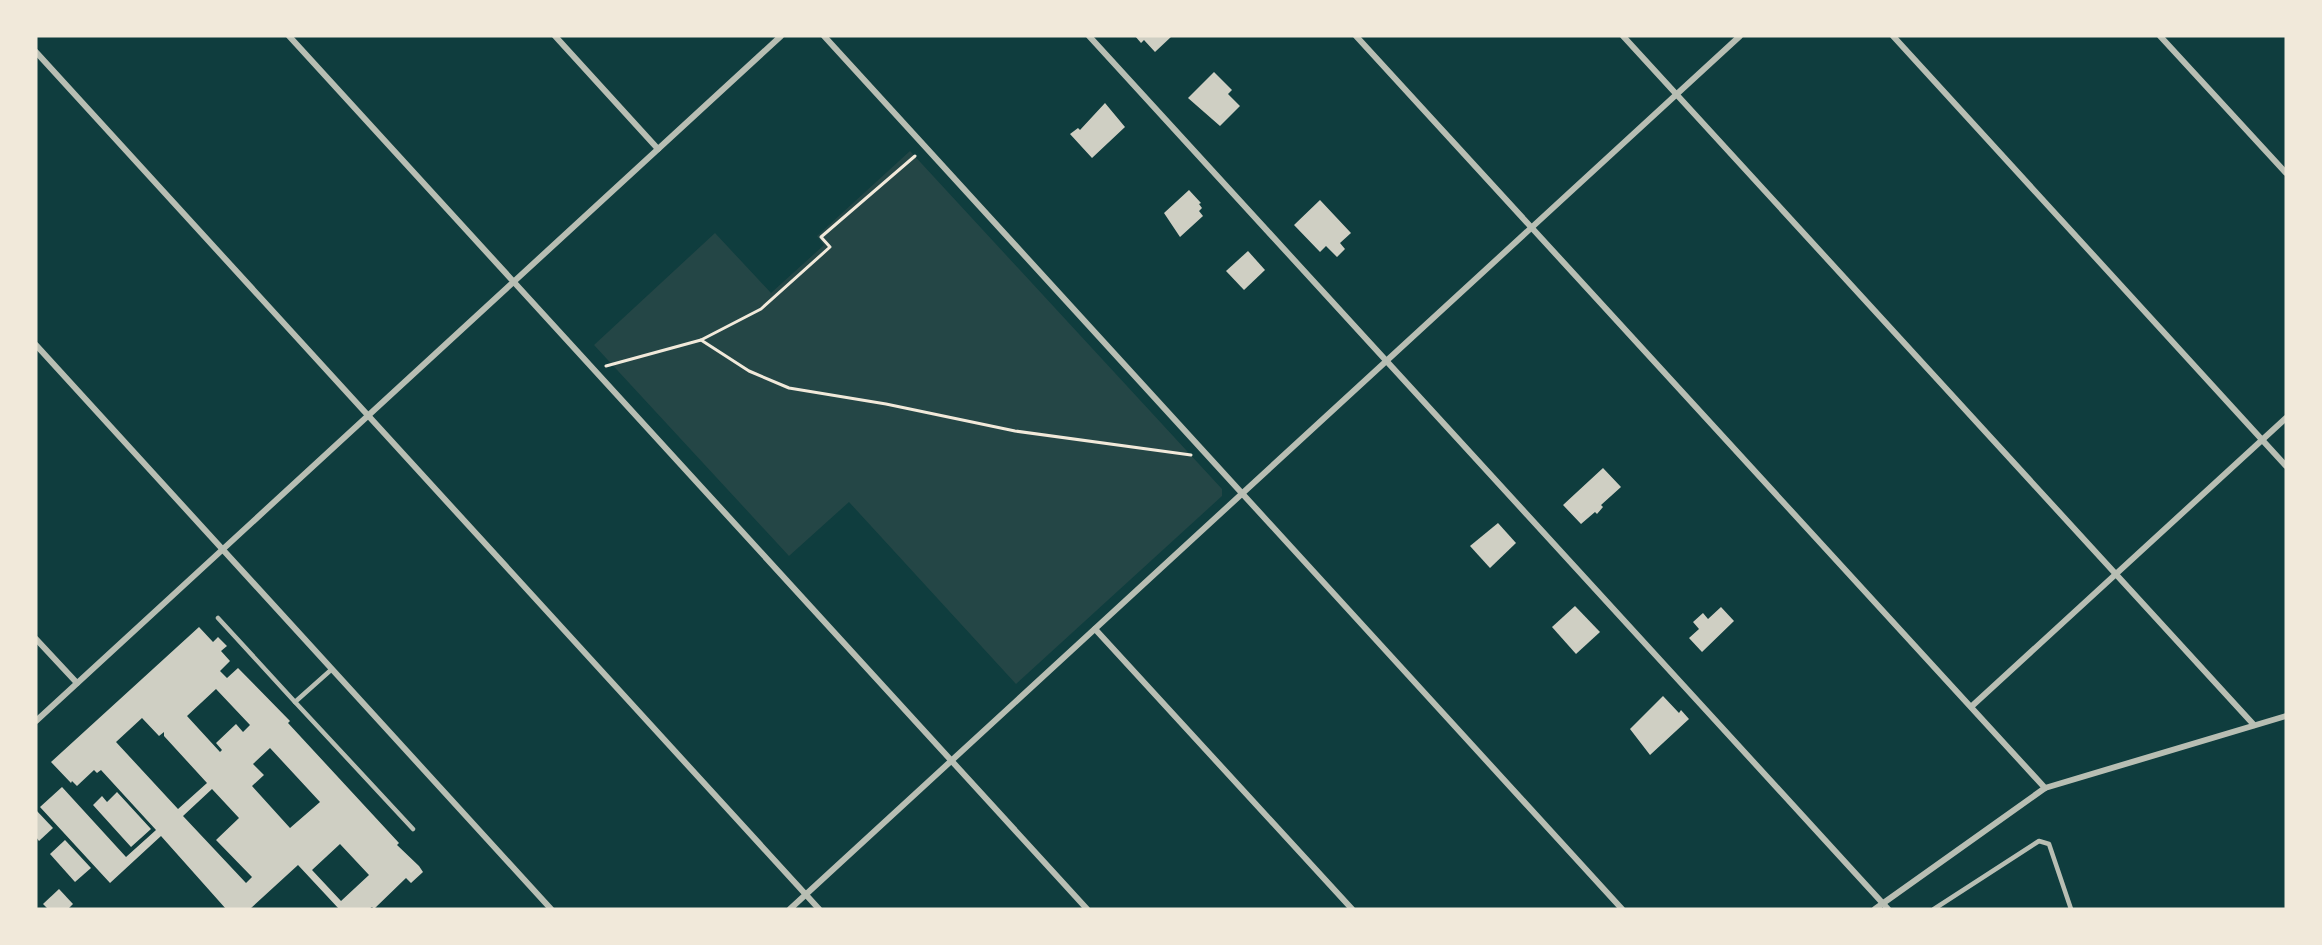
<svg xmlns="http://www.w3.org/2000/svg" width="2322" height="945" viewBox="0 0 2322 945" font-family="'PT Sans Narrow',sans-serif">
	<style>
		.green { fill: #244646 }
		.building { fill: #cfcfc3; fill-rule: evenodd }
		.lines { fill: none; stroke-linecap: round; stroke-linejoin: round }
		.path { stroke: #f1e9da; stroke-width: 3 }
		.service { stroke: #b8beb3; stroke-width: 4.5 }
		.minor { stroke: #b8beb3; stroke-width: 6 }
	</style>
	<rect width="100%" height="100%" fill="#0f3d3e"/>
	<path class="green" d="M910,151l312,338v7l-206,188 -167,-182 -60,54 -195,-211 121,-112 56,60 53,-48 -7,-9z"/>
	<g class="building">
		<path d="M1135,36h37l-17,16 -11,-12 -3,3z"/>
		<path d="M1214,72l18,18 -4,4 12,12 -20,20 -32,-28z"/>
		<path d="M1105,103l20,24 -33,31 -22,-24 8,-6 2,2z"/>
		<path d="M1189,190l12,13 -2,1 3,4 -3,3 4,5 -23,21 -16,-24z"/>
		<path d="M1320,200l31,33 -11,10 5,6 -8,8 -11,-11 -6,6 -26,-27z"/>
		<path d="M1248,251l17,19 -21,20 -18,-19z"/>
		<path d="M1603,468l18,19 -20,18 2,2 -6,7 -2,-2 -14,12 -18,-19z"/>
		<path d="M1498,523l18,20 -26,25 -20,-22z"/>
		<path d="M1575,606l25,26 -24,22 -24,-27z"/>
		<path d="M1721,607l13,14 -32,31 -13,-14 10,-9 -6,-7 10,-9 5,6z"/>
		<path d="M199,627l14,15 5,-5 9,9 -6,5 9,10 -10,10 7,7 11,-10 52,53 -2,2 111,120 -2,2 22,21 4,6 -12,11 -5,-5 -32,31 -2,-2 -3,2h-30l-41,-44 -48,44h-24l-65,-73 -51,47 -70,-76 22,-20 64,70 30,-27 -55,-60 -4,3 -3,-3 -17,16 -5,-5 -1,2 -20,-21zM216,689l34,36 -7,7 -7,-8 -20,19 6,7 -2,2 -33,-36zM142,718l17,18 5,-4v4l43,47 -29,26 -62,-67zM270,748l50,54 -30,26 -38,-42 12,-11 -11,-11zM212,789l27,29 -23,22 36,37 -6,6 -63,-67zM340,844l29,31 -28,26 -29,-31z"/>
		<path d="M1663,696l16,17 2,-3 8,9 -39,36 -20,-26z"/>
		<path d="M117,792l34,37 -20,18 -38,-42 9,-9 5,6z"/>
		<path d="M36,810l17,18 -14,13 -3,-4z"/>
		<path d="M65,840l26,28 -16,14 -25,-28z"/>
		<path d="M59,889l14,15 -5,5h-20l-5,-5z"/>
	</g>
	<g class="lines">
		<g class="path">
			<path d="M701,340l60,-31 69,-62 -9,-10 94,-81"/>
			<path d="M606,366l95,-26 48,31 40,17 97,16 129,27 176,24"/>
		</g>
		<g class="service">
			<path d="M218,618l77,84"/>
			<path d="M332,669l-37,33 118,127"/>
			<path d="M1934,909l105,-68 10,3 22,65"/>
		</g>
		<g class="minor">
			<path d="M289,36l798,873"/>
			<path d="M555,36l103,113"/>
			<path d="M824,36l798,873"/>
			<path d="M1089,36l799,873"/>
			<path d="M1356,36l689,752"/>
			<path d="M1623,36l631,689"/>
			<path d="M1893,36l393,430"/>
			<path d="M2160,36l126,137"/>
			<path d="M36,52l783,857"/>
			<path d="M36,345l515,564"/>
			<path d="M1095,629l257,280"/>
			<path d="M36,639l41,44"/>
			<path d="M1972,706l314,-288"/>
			<path d="M36,721l745,-685"/>
			<path d="M790,909l950,-873"/>
			<path d="M1875,909l170,-121 241,-72"/>
		</g>
	</g>
	<rect width="2322" height="945" fill="none" stroke="#f1e9da" stroke-width="75"/>
</svg>
